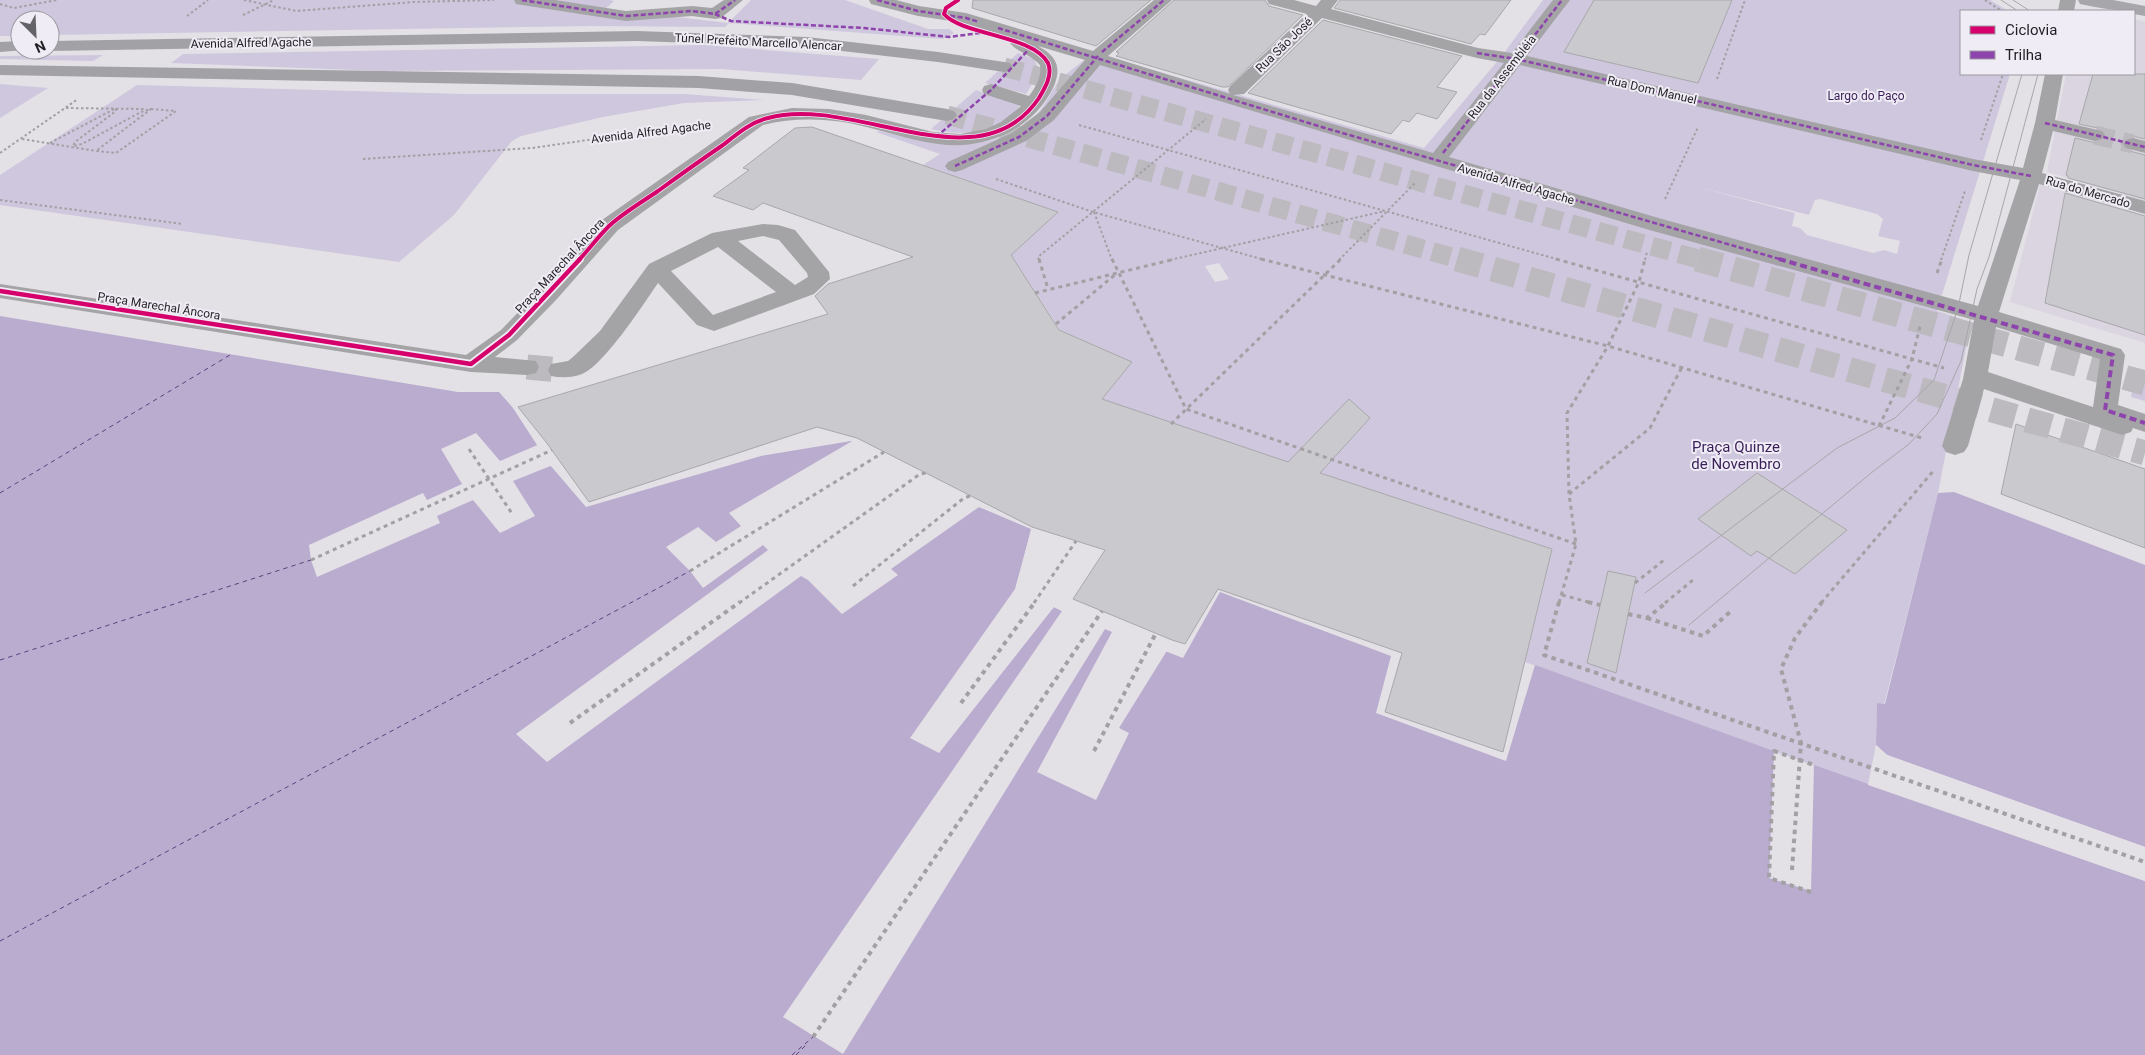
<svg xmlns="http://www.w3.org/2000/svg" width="2145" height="1055" viewBox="0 0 2145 1055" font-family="Roboto,sans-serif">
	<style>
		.built { fill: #dad5e0 }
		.green { fill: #cfc7de; fill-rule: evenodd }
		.water { fill: #baaccf }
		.pier { fill: #e3e1e6 }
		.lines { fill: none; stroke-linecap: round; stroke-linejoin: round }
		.ferry { stroke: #5c427e; stroke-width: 1; stroke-dasharray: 4.5 4; stroke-linecap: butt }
		.building { fill: #cac9cd; stroke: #a8a7aa }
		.minor-tunnel-far1 { stroke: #bcbabf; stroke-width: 19; stroke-dasharray: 19 9; stroke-linecap: butt }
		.minor-tunnel { stroke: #bcbabf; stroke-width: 25; stroke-dasharray: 25 12; stroke-linecap: butt }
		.highway-tunnel-far1 { stroke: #bcbabf; stroke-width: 19; stroke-dasharray: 19 9; stroke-linecap: butt }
		.highway-tunnel { stroke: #bcbabf; stroke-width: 25; stroke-dasharray: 25 12; stroke-linecap: butt }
		.path-far2 { stroke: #a2a0a3; stroke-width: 2; stroke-dasharray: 2.5 2.5; stroke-linecap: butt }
		.path-far1 { stroke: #a2a0a3; stroke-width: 3; stroke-dasharray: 4 4; stroke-linecap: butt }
		.path { stroke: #a2a0a3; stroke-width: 4; stroke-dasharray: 4.5 4.5; stroke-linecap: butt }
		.minor { fill: #a4a3a5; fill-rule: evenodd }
		.major { fill: #a7a6aa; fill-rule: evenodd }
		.highway { fill: #a2a1a5; fill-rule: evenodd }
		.tram { stroke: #a8a6aa; stroke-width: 1 }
		.quiet-far1 { stroke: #8e44ad; stroke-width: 2.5; stroke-dasharray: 5 2.5; stroke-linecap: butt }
		.quiet { stroke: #8e44ad; stroke-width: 4; stroke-dasharray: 7 4; stroke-linecap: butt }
		.cycleway-far1-casing { stroke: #efecf5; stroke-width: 5.5 }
		.cycleway-casing { stroke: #efecf5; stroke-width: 8 }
		.cycleway-far1 { stroke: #d6006c; stroke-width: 4 }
		.cycleway { stroke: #d6006c; stroke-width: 4.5 }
		.labels { text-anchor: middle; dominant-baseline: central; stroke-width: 4; stroke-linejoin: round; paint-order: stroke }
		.far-street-label { font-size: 12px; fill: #201f23; stroke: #efecf5 }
		.far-park-label { font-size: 12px; fill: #3a1f58; stroke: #efecf5 }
		.park-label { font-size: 15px; fill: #3a1f58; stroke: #efecf5 }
	</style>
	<rect width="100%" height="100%" fill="#e3e1e6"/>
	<g class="built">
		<path d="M2134,19l11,3v179l-98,-29 19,-98h68z"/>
		<path d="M2040,185l105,30v128l-135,-41z"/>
	</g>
	<g class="green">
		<path d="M0,0h610l4,1 -12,11 67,4 59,7 23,-23h94l83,29h21l5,4 -11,6 -214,-16 -4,4 -135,-1 -540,9v-15h-30v16h-20z"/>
		<path d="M1543,0h51l-30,52 133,31 35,-83h258l18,11h-47v63h49l-73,237 34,11 -33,171 -54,212 -7,-2 -1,42 -8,40 -343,-123 27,-113 -381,-125 -69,-25 30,-37 -72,-32 -49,-75 46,-43 -134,-47 17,-11 -64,-22 4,-1c53,14 109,26 154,-14 10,-9 15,-22 22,-32 9,-12 26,-23 38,-32l330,95 77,-91zM1691,185l118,30 6,-15 5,-1 57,15 6,5 -5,17 22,5 -3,13 -13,-4 -11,3 -66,-18 -7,-7 -8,-2 3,-13zM1219,263l10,16 -14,3 -10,-16zM1325,425h39l-12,13z"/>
		<path d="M704,45l175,14 -18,21 -140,-11 -338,2 -212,-8 12,-9z"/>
		<path d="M1018,53l16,6 6,13 -14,22 -41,-11z"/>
		<path d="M103,55l-10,6 -93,-2v-3z"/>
		<path d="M0,84l48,4 -48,30z"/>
		<path d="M137,85l327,9h220l80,6 -80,3 -81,14 -82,19 -9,5 -58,74 -55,47 -399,-57v-30z"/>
		<path d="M976,90l44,15c-20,28 -59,32 -89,24z"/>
		<path d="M2136,369l9,3v29l-14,-4z"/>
	</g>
	<g class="water">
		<path d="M0,316l458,76h41l14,16 37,57 36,42 175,-51 90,-15 30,13 51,29 47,24 52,22 -15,60 46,22 121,47 37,-66 171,64 -15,57 130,48 29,-96 239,86 -5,127 42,13 3,-126 331,116v174h-2145z"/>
		<path d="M1954,492l191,73v282l-258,-92 -11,-10 1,-42 8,1 53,-211z"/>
	</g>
	<g class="pier">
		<path d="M476,433l24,28 40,-17 13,21 -40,16 22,35 -35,17 -27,-33 -36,16 3,7 -123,54 -6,-17 -2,-15 114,-52 4,7 35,-16 -21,-35z"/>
		<path d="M854,440l67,32 22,15 59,25 -4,1 -19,-6 -88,62 7,6 -56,39 -34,-34 -7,-4 -254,186 -31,-28 252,-184 -5,-5 -60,43 -13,-17 -24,-24 32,-20 18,15 25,-16 -12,-13z"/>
		<path d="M1032,527l1,3 -15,58 88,38 62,23 -49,79 10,5 -33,67 -59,-28 75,-140 -7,-3 -262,425 -60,-37 279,-406 -8,-4 -115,146 -29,-15 105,-149z"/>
		<path d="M1876,745l11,10 258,92v2l-259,-92 -11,-9z"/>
		<path d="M1868,782l277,97v2l-277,-96z"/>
	</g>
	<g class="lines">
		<g class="ferry">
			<path d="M0,493l230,-138"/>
			<path d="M0,660l311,-100"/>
			<path d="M0,941l690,-370"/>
			<path d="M792,1055l21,-18"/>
			<path d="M796,1055l12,-12"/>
		</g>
	</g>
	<g class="building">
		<path d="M973,0h178l-55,46 -124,-38z"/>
		<path d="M1174,0h91l4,6 34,9 -75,72h-6l-106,-31 3,-3 -3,-1z"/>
		<path d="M1340,0h171l-26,35 -5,-1 -9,10 -137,-36z"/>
		<path d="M1594,0h138l-34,83 -134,-31z"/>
		<path d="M1323,20l139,36 -25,31 20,5 -20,27 -20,-6 -8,9 -6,-2 -12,14 -143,-41z"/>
		<path d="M2093,74h52v65l-13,-3 -8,3 -3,5 5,6 19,5v44l-77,-21v-2l-2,-1 9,-37 21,5 8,-3 3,-5 -5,-6 -23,-5z"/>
		<path d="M812,127l246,85 -47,43 48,75 73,32 -30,37 186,63 61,-63 21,19 -50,55 232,76 -49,203 -118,-40 17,-59 -184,-64 -33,55 -13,-4 -99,-41 32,-49 -73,-23 -175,-89 -40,-11 -228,75 -43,-60 -28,-35 310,-93 -13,-18 13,-12 85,-27 -150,-54 -10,7 -40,-14 36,-26 -6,-2 52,-40z"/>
		<path d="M2065,193l80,23v119l-100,-32z"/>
		<path d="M2016,424l129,45v79l-144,-54z"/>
		<path d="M1757,473l90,57 -52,44 -38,-23 -6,5 -53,-37z"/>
		<path d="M1608,571l28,6 -20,96 -29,-10z"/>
	</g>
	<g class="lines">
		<path class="minor-tunnel-far1" d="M2095,135l38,9"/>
		<path class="minor-tunnel" d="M527,367l33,3"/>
		<g class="highway-tunnel-far1">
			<path d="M1004,67l698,193"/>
			<path d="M947,115l515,145"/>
		</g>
		<g class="highway-tunnel">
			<path d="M1457,259l688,194"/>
			<path d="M1697,259l448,124"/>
		</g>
		<g class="path-far2">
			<path d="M244,0l52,11 118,-9 80,-2"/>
			<path d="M1985,0l17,11"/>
			<path d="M0,4l14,4 43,-8"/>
			<path d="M243,15l31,-15"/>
			<path d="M187,16l21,-16"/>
			<path d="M1717,79l28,-79"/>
			<path d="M66,108l78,1"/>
			<path d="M151,109l25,2"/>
			<path d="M1079,125l481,135"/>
			<path d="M22,139l74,12"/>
			<path d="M1981,140l22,-66"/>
			<path d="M50,143l66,-35v3l-41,31 -2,4 9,-2 59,-32 10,-3 -55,42 20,2 60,-42"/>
			<path d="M0,153l78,-54"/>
			<path d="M363,159l169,-11 168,-24"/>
			<path d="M996,179l97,33 172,48"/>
			<path d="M1665,199l33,-72"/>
			<path d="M0,200l183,24"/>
			<path d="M1094,212l18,48"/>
			<path d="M1039,260l-1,-3 168,-138"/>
			<path d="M1170,260l215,-49"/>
			<path d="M1339,260l77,-78"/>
			<path d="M1645,260l2,-8"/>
			<path d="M1941,260l24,-69"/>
		</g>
		<g class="path-far1">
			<path d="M1039,259l9,30"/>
			<path d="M1112,259l74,150 390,135"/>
			<path d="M1261,259l347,87 314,92"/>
			<path d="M1556,259l388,109"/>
			<path d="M1937,273l5,-14"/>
			<path d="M1035,293l140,-34"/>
			<path d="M1056,324l61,-51"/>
			<path d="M1171,424l170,-165"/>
			<path d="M1879,426l33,-67 8,-33"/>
			<path d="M469,449l44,66"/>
			<path d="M1569,494l81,-66 32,-61"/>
			<path d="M311,560l241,-110"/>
			<path d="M690,571l194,-119"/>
			<path d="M1635,583l29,-23"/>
			<path d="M853,586l111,-88 6,-2"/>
			<path d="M1562,595l30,8"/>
			<path d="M739,603l181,-129 6,-1"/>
			<path d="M1034,603l42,-62"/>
			<path d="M1559,603l17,-59 -7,-50 -2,-81 41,-67 31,-64 6,-23"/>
			<path d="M1665,603l28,-23"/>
			<path d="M1821,603l114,-134"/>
		</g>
		<g class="path">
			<path d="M1559,602l-15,53 601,207"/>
			<path d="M1588,602l12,3"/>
			<path d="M1628,614l19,4 20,-16"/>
			<path d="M1647,618l56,18 28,-25"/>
			<path d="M961,703l74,-101"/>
			<path d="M570,723l170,-121"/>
			<path d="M1094,751l62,-118"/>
			<path d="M1792,870l9,-127 -20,-74 14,-31 27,-36"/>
			<path d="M1811,892l-42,-14 5,-127 40,14"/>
			<path d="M813,1037l289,-426"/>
		</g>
		<g class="minor">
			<path d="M514,0h41l71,11 66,-5 20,2 12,-8h19l-22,18 -6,1 -23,-3 -66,5 -104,-16 -6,-1z"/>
			<path d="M869,0h27l23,6 47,7 127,38 61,-51h18l-64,56 122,38 -2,-4 2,-4 77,-72 -38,-10 -2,-4h27l22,6 5,-6h17l-7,9 147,39 34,5 41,-53h17l-43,56 446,103 50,9 12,-45 10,-49h18l-8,46 47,11 3,4 -3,4 -7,2 -42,-10 -11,42 103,28v13l-106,-30 -40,128 122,37 4,6 -7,50 27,9v18l-12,-4 -2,4 -9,3 -138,-46 -16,57 -4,6 -9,3 -9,-3 -4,-6 21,-67 11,-59 -328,-91 -546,-164 -46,55 -28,21 -64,29 -7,2 -7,-2 -3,-4 3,-4 64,-29 28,-21 45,-52 -47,-14c18,10 24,20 16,40 -20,43 -69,65 -116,58 -30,-4 -59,-15 -89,-21 -29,-5 -58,-5 -86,2l-145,105 -62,70 -39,40 -22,17 41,4 3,6 -3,6 -9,2 -56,-3 -471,-74v-14l466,71 35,-25 39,-40 62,-70 147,-103 43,-9 37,1 37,6 67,17 27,2 26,-5 15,-7 20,-16 -37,-12 -2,-4 2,-4 7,-2 38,12c7,-9 13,-20 11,-31 -9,-10 -23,-13 -30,-22l5,-4 -51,-16 -46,-7 -47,-12zM1322,18l155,40 27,5 -71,90 -200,-58 11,-1zM1520,65l453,106 47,9 -42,126 -316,-87 -213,-62zM1996,327l104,32 -7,48 -105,-35z"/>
			<path d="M2060,0h16l-2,11h-16z"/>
			<path d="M2133,138l12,3v12l-19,-5 -3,-4 3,-4z"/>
			<path d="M763,224l15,1 17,5 34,42 1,7 -16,15 -100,37 -17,-6 -39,-42c-15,22 -54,82 -76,91 -10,4 -21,4 -31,2l-3,-6 3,-6 17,-3 5,-4 27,-26 49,-67 63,-31zM763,236l16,4 28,33 1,4 -13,8 -57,-44zM718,247l58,45 -63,23 -42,-44z"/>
		</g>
		<path class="major" d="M2078,0h35l32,6v10l-11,-2v-3c-18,0 -36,-3 -54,-7z"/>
		<g class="highway">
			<path d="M637,31l170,6 131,15 66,10 6,1 3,4 -3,4 -6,1 -66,-10 -131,-15 -170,-6 -587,10 -5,-1h5v-9z"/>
			<path d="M20,41v9h5l-25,2v-10z"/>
			<path d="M0,65l699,11 93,7 155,26 7,2 3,4 -3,4 -7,2 -155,-26 -93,-7 -699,-13z"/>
		</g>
		<g class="tram">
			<path d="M2001,0l17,11"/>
			<path d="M2013,0l17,11"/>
			<path d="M1645,593l192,-145 58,-30 39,-38 24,-72 11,-53 53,-181"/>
			<path d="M1689,625l182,-152 38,-29 28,-30 24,-53 16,-72 12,-32 49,-183"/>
		</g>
		<g class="quiet-far1">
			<path d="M522,0l104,16 66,-5 23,3 20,-14"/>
			<path d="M877,0l41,11 48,7 13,4"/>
			<path d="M715,14l16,7 133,7 85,9 31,-4"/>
			<path d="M998,28l327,100 458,132"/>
			<path d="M1102,52l62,-52"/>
			<path d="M1477,53l39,6 457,106 58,11"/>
			<path d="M2045,123l100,24"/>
			<path d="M936,137l55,-47 39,-42"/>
			<path d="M1443,153l119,-153"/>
			<path d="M955,166l64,-29 28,-21 51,-60"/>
		</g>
		<path class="quiet" d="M1779,259l334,96 -8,55 40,13"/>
		<g class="cycleway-far1-casing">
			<path id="cycleway-far1" d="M579,260c10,-11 19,-23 30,-34 14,-13 33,-24 49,-35 22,-16 43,-31 65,-46 14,-11 28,-23 45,-27 85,-24 211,69 271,-20 6,-10 14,-23 9,-35 -15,-28 -86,-28 -104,-49l2,-6 12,-8"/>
		</g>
		<g class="cycleway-casing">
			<path id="cycleway" d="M0,291l471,73 38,-29 71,-76"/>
		</g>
		<use href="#cycleway-far1" class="cycleway-far1"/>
		<use href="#cycleway" class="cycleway"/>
	</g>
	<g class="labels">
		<g class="far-street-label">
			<text transform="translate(758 42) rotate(3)">Túnel Prefeito Marcello Alencar</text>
			<text transform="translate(251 43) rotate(-1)">Avenida Alfred Agache</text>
			<text transform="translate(1284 45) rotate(-44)">Rua São José</text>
			<text transform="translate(1502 77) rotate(-52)">Rua da Assembléia</text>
			<text transform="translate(1652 90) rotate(13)">Rua Dom Manuel</text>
			<text transform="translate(651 132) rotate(-7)">Avenida Alfred Agache</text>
			<text transform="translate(1516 184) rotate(16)">Avenida Alfred Agache</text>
			<text transform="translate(2088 192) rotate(16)">Rua do Mercado</text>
			<text transform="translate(560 266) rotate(-47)">Praça Marechal Âncora</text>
			<text transform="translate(159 306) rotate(9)">Praça Marechal Âncora</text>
		</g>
		<g class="far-park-label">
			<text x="1866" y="96">Largo do Paço</text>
		</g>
		<g class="park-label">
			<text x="1736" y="447">Praça Quinze<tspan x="1736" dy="17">de Novembro</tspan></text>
		</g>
	</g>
	<rect x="1960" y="10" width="175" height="65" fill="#efecf5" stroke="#9c9aa1"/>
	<rect x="1970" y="26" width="25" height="8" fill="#d6006c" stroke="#9c9aa1"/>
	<text x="2005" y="35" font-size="15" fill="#201f23">Ciclovia</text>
	<rect x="1970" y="51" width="25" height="8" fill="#8e44ad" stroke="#9c9aa1"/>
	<text x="2005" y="60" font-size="15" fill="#201f23">Trilha</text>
	<g transform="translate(35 35) rotate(156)"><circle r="24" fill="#efecf5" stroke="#9c9aa1"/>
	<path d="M0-4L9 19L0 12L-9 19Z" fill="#646367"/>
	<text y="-8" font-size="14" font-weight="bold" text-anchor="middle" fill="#201f23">N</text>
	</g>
</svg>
